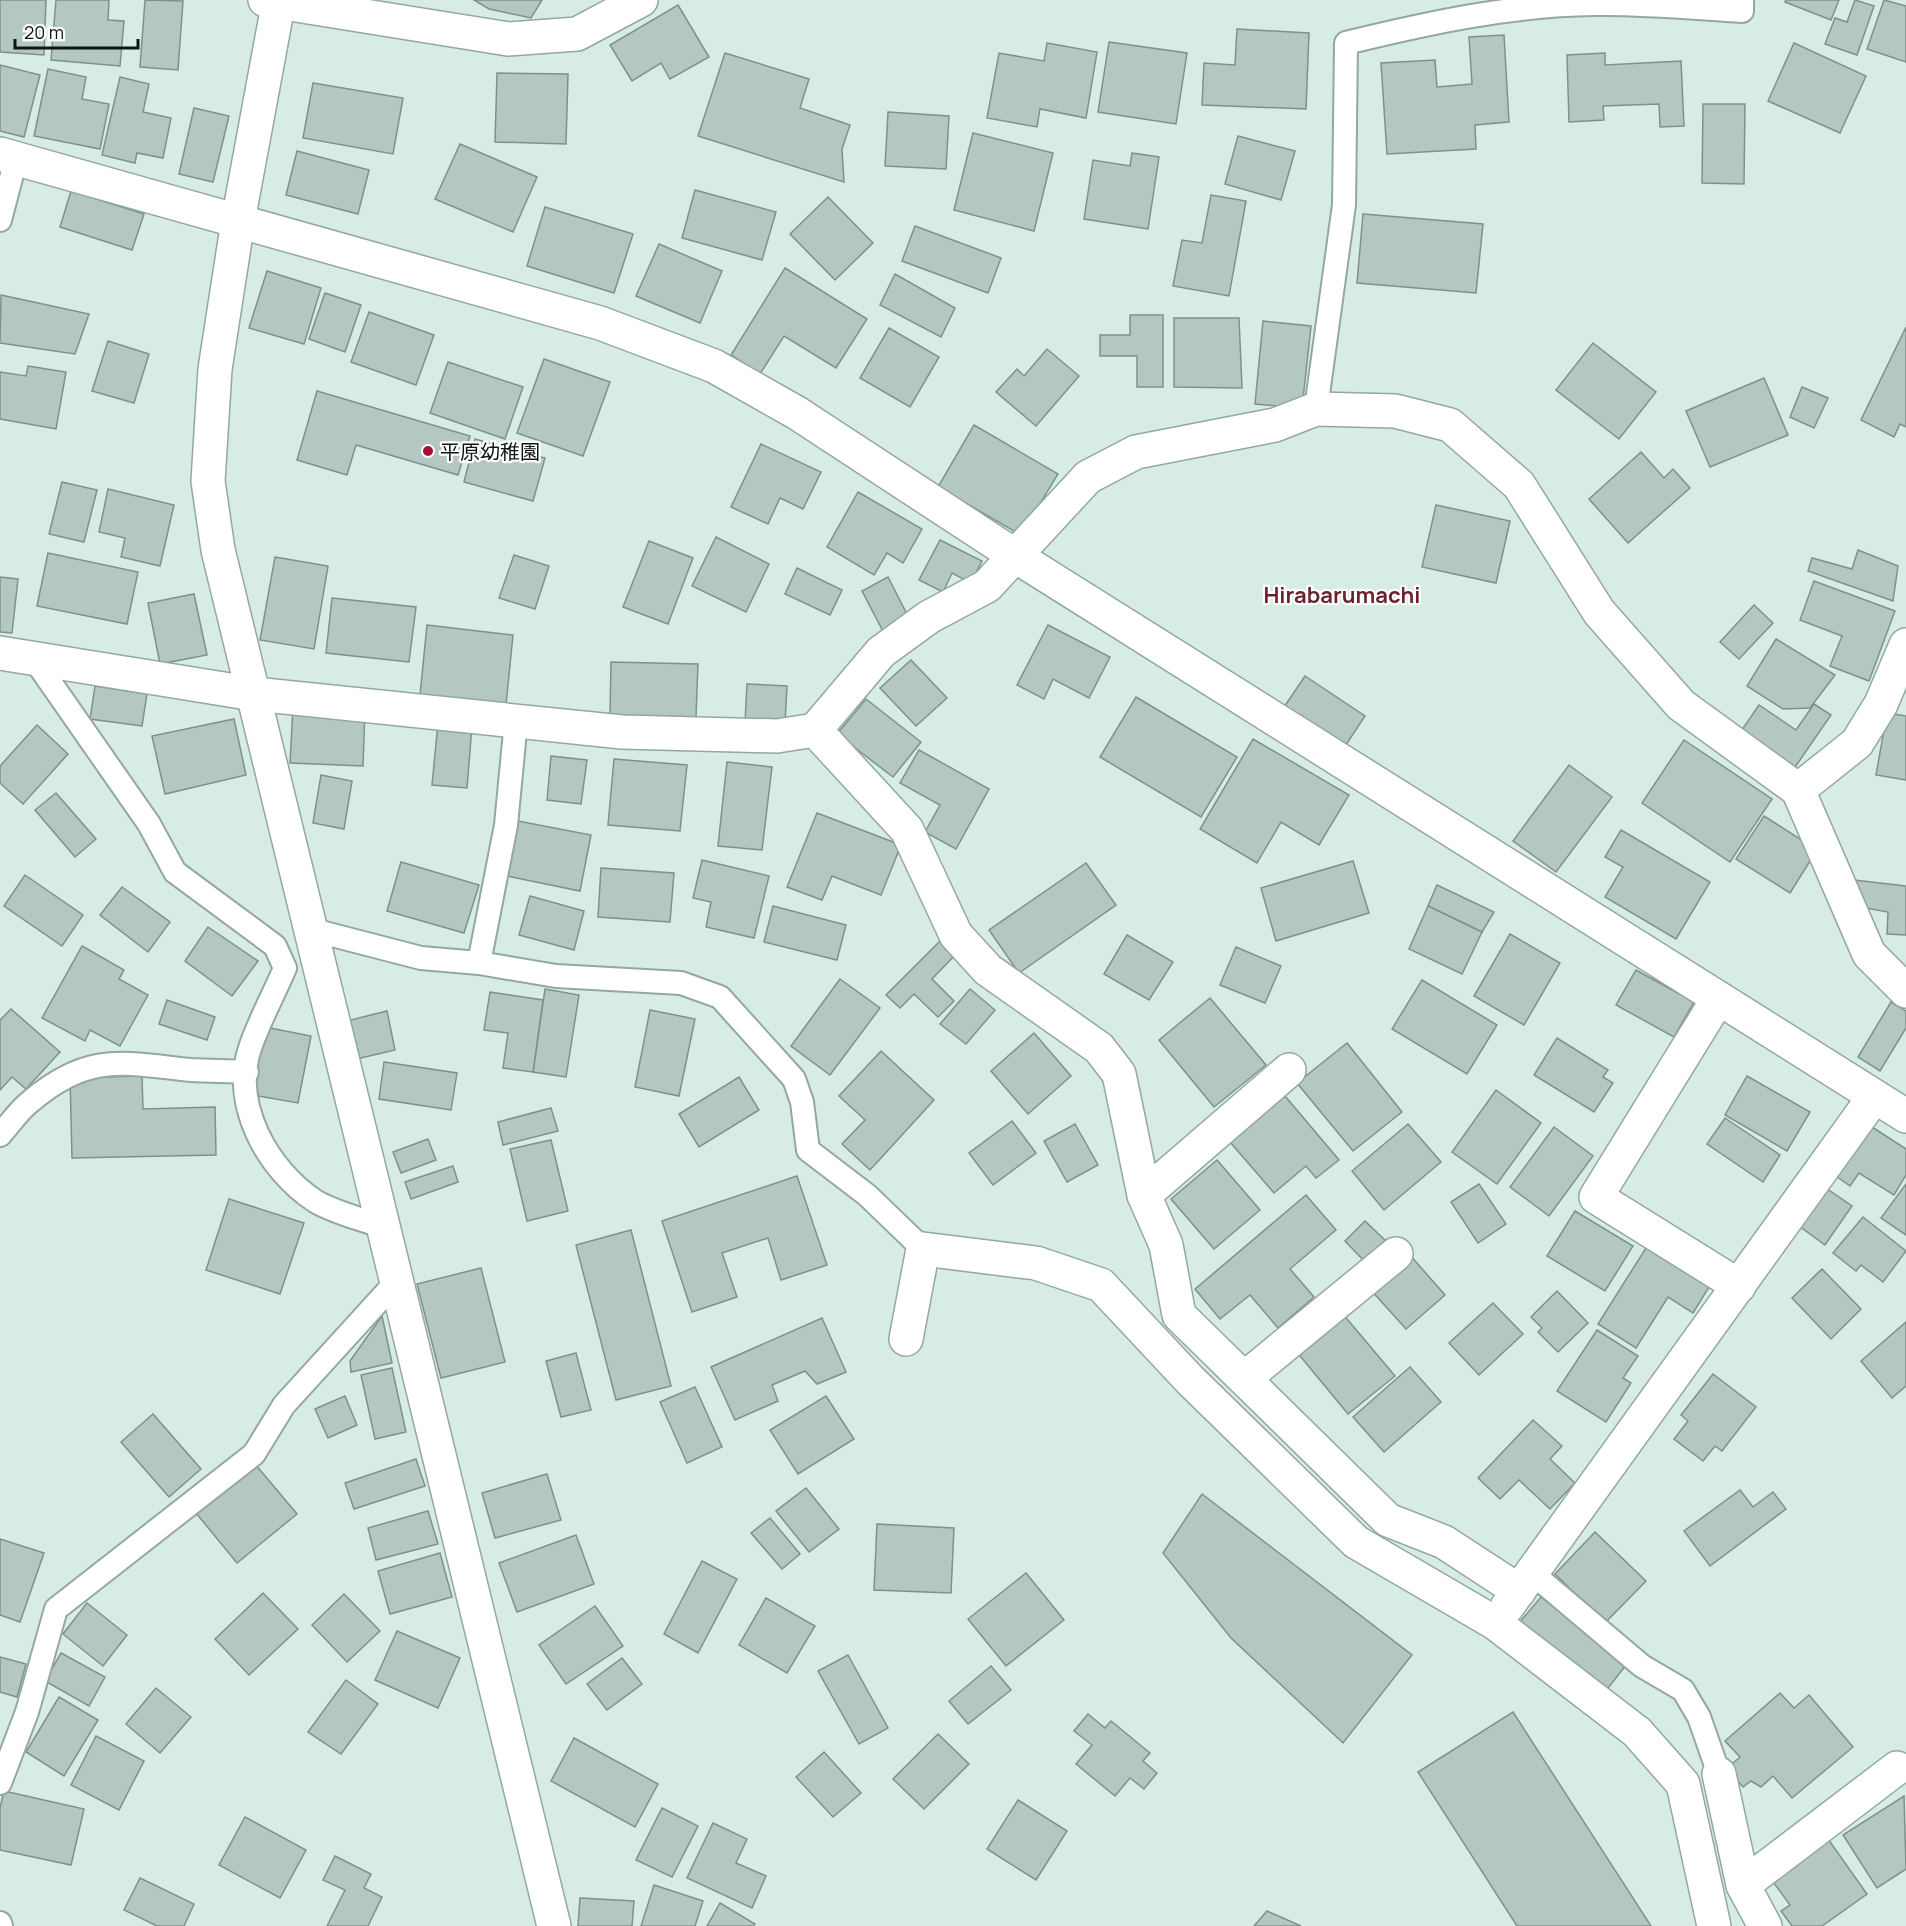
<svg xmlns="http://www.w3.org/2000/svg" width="1906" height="1926" viewBox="0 0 1906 1926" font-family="Manrope,'Noto Sans JP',sans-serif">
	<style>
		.building { fill: #b4c7c2; stroke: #7f918c; stroke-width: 1.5 }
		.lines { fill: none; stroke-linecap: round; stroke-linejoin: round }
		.lane-casing { stroke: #94a7a2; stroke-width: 26 }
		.street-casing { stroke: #94a7a2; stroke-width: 36 }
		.secondary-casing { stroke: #94a7a2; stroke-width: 36 }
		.lane { stroke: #fff; stroke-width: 22 }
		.street { stroke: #fff; stroke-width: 33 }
		.secondary { stroke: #fff; stroke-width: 33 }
		.poi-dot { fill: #a70f39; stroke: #fff; stroke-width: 2 }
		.labels { text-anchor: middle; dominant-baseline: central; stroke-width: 4.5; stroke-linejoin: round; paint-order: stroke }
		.poi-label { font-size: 20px; fill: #0e1513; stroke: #fff; text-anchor: start }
		.quarter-label { font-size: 22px; font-weight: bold; fill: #69232e; stroke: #fff }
	</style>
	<rect width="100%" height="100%" fill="#d8ece6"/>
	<g class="building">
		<path d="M0,0h46l-2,55 -44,-3z"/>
		<path d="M56,0h53l-1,20 16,1 -4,45 -69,-6z"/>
		<path d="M145,0l38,1 -5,69 -38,-3z"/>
		<path d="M474,0h68l-11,18 -42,-9z"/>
		<path d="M1786,0h53l-8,20 -46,-18z"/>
		<path d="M1855,0l19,6 -17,49 -32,-11 10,-26 12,4z"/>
		<path d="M1884,0l22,6v56l-39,-13z"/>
		<path d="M678,5l31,52 -39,22 -9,-16 -29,18 -22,-36z"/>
		<path d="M1237,29l72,4 -3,76 -104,-4 2,-42 31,2z"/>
		<path d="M1504,35l5,87 -34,3 1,24 -89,5 -6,-91 54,-3 2,27 35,-3 -3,-47z"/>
		<path d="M1109,42l78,11 -11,71 -78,-12z"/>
		<path d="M1047,43l50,9 -11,66 -46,-9 -3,18 -50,-9 12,-65 45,8z"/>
		<path d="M1794,43l72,33 -26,57 -72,-32z"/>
		<path d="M725,53l84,26 -9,29 50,17 -8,24 2,33 -146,-46z"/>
		<path d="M1605,53v12l76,-4 3,65 -24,1 -1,-23 -56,2 1,14 -35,2 -2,-67z"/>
		<path d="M0,65l40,10 -16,62 -24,-6z"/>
		<path d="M48,69l38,8 -4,22 27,5 -9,45 -66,-13z"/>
		<path d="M497,73l71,1 -2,70 -71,-2z"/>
		<path d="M120,77l29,7 -6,28 28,6 -8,40 -26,-5 -2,10 -33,-8z"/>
		<path d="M313,83l90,15 -10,56 -90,-16z"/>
		<path d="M1703,104h42l-1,80 -42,-1z"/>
		<path d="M194,108l35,8 -16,66 -34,-8z"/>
		<path d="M888,112l61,4 -3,53 -61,-3z"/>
		<path d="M973,133l80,20 -19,78 -80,-21z"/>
		<path d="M1238,136l57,15 -14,49 -56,-16z"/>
		<path d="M460,144l77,33 -24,55 -78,-33z"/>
		<path d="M297,151l72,19 -11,44 -72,-19z"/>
		<path d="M1132,153l27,4 -11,72 -64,-10 9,-59 37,6z"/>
		<path d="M695,190l81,22 -14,48 -80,-22z"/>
		<path d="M71,191l73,23 -12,36 -72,-23z"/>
		<path d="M1211,195l35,6 -17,95 -56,-10 9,-46 20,3z"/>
		<path d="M828,197l45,46 -38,37 -45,-46z"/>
		<path d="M545,207l88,27 -19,59 -87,-27z"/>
		<path d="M1363,214l120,10 -7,69 -119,-10z"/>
		<path d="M915,226l86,32 -13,35 -86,-32z"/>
		<path d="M659,244l63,27 -22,52 -64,-27z"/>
		<path d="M785,268l82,51 -31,49 -52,-32 -24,38 -29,-19z"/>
		<path d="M267,271l54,17 -17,56 -55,-16z"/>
		<path d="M895,274l60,34 -14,29 -61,-32z"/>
		<path d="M325,293l36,12 -16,47 -36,-13z"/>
		<path d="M1,295l88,19 -14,40 -75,-11z"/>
		<path d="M369,312l65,23 -18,50 -65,-23z"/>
		<path d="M1130,315h33v72h-26v-31h-37v-21h30z"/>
		<path d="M1174,318h65l3,70 -68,-1z"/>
		<path d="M1263,321l48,5 -9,82 -47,-4z"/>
		<path d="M1906,327v100l-6,-3 -6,13 -33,-17z"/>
		<path d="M889,328l50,29 -29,50 -50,-29z"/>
		<path d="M108,341l41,13 -15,49 -42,-12z"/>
		<path d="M1593,343l63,49 -37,47 -63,-49z"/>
		<path d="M1047,349l32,27 -43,50 -40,-34 21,-23 7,7z"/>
		<path d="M544,359l66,23 -27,74 -66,-23z"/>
		<path d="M448,362l75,25 -18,52 -75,-26z"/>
		<path d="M28,366l38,6 -10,57 -56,-10v-47l26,4z"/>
		<path d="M1764,378l24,57 -78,32 -24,-56z"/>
		<path d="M1802,387l26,11 -14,30 -24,-11z"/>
		<path d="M317,391l153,45 -12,39 -102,-30 -9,30 -50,-15z"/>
		<path d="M974,425l84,49 -37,61 -83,-48z"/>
		<path d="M475,439l70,19 -12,43 -69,-19z"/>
		<path d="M761,444l60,28 -18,37 -23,-11 -12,26 -37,-17z"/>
		<path d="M1641,452l23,26 9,-9 17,19 -62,55 -39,-44z"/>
		<path d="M62,482l35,8 -13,52 -35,-8z"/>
		<path d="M108,489l66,16 -14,61 -39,-9 4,-19 -26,-6z"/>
		<path d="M858,492l64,37 -19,34 -16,-10 -13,22 -47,-28z"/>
		<path d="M1436,505l74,16 -14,62 -74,-16z"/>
		<path d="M716,537l53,27 -23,48 -54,-26z"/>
		<path d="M940,540l42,21 -11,22 -19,-10 -9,19 -24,-12z"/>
		<path d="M649,541l44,17 -25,66 -45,-17z"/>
		<path d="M1858,550l40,16 -5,35 -85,-30 4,-13 40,11z"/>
		<path d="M48,553l90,19 -11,52 -90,-18z"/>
		<path d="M514,555l35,11 -14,43 -36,-11z"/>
		<path d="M275,557l53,9 -14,83 -54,-9z"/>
		<path d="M797,568l45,22 -12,25 -45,-21z"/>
		<path d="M0,577l18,2 -6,54 -12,-1z"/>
		<path d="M888,577l23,45 -26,13 -23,-44z"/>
		<path d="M1814,581l81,30 -26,70 -39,-15 12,-30 -42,-16z"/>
		<path d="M194,594l13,61 -47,9 -12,-61z"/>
		<path d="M332,598l84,9 -7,55 -83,-9z"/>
		<path d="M1754,605l19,18 -34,36 -19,-17z"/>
		<path d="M427,625l86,10 -7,70 -86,-10z"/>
		<path d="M1048,625l62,32 -21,41 -36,-19 -9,20 -27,-14z"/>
		<path d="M1776,639l59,36 -25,33 -27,1 -36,-23z"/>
		<path d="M911,660l36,38 -31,28 -36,-38z"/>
		<path d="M611,662l87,2 -2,53 -86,-2z"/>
		<path d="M1305,676l60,40 -23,35 -60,-41z"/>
		<path d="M747,684l40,2 -2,38 -40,-2z"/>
		<path d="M95,686l52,8 -5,32 -52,-7z"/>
		<path d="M1136,697l101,60 -36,60 -101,-60z"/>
		<path d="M866,699l55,43 -28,35 -56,-43z"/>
		<path d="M1814,704l17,11 -40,58 -54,-36 22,-32 37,25z"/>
		<path d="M293,706l72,2 -2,58 -73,-3z"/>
		<path d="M1887,713l19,3v64l-30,-5z"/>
		<path d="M234,719l12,56 -81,19 -13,-58z"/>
		<path d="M438,723l34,3 -5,62 -35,-3z"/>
		<path d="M37,725l31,29 -45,50 -23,-21v-17z"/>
		<path d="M1253,739l96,56 -30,50 -38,-23 -24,41 -57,-34z"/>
		<path d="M1684,740l88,59 -42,63 -88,-59z"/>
		<path d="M919,750l70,39 -33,60 -31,-17 15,-27 -40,-22z"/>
		<path d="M551,756l36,4 -6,44 -34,-4z"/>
		<path d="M614,759l73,6 -7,66 -72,-6z"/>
		<path d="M727,762l45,5 -10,83 -44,-4z"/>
		<path d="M1569,765l43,32 -56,75 -43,-31z"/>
		<path d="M321,775l31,6 -8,48 -31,-6z"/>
		<path d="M56,793l40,46 -21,18 -40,-47z"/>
		<path d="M817,813l84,32 -20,50 -49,-19 -10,24 -35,-13z"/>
		<path d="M1764,816l53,34 -27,43 -54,-34z"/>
		<path d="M518,821l73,14 -11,56 -73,-15z"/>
		<path d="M1621,830l89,52 -34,57 -71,-42 18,-30 -18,-10z"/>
		<path d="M702,860l67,16 -15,62 -48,-11 5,-25 -18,-4z"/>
		<path d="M1353,861l16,52 -93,28 -15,-53z"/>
		<path d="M401,862l78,23 -15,48 -77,-22z"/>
		<path d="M1086,863l30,42 -97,68 -30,-43z"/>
		<path d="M601,868l73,5 -4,49 -72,-5z"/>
		<path d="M25,875l58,40 -21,31 -58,-40z"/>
		<path d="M1854,880l52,6v49l-19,-1 1,-22 -33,-6z"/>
		<path d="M1437,885l57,27 -12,20 -54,-26z"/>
		<path d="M122,887l48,35 -22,30 -48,-37z"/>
		<path d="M530,896l54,15 -10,39 -55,-15z"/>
		<path d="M773,906l73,19 -9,35 -73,-18z"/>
		<path d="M1428,906l54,26 -20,42 -53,-25z"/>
		<path d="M208,927l50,34 -26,35 -47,-35z"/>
		<path d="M1510,934l50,29 -36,62 -50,-29z"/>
		<path d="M1127,935l46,27 -24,38 -45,-26z"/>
		<path d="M941,940l15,14 -24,25 22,22 -16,16 -24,-23 -14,14 -14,-13z"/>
		<path d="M82,946l42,24 -5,9 29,16 -28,51 -30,-16 -5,11 -43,-23z"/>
		<path d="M1236,947l45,19 -16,37 -45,-18z"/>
		<path d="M1636,970l58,32 -20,35 -58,-32z"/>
		<path d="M840,979l40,29 -50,67 -39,-29z"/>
		<path d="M1422,980l75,45 -30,49 -75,-45z"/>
		<path d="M545,989l34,6 -13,82 -33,-5z"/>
		<path d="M970,989l25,21 -29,34 -26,-20z"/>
		<path d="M490,992l53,8 -10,72 -30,-4 5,-35 -24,-3z"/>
		<path d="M1210,998l56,67 -52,42 -55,-67z"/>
		<path d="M167,1000l48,17 -8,23 -48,-16z"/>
		<path d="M1891,1002l15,9v17l-26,43 -22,-14z"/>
		<path d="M11,1009l49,43 -34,37 -14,-12 -12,13v-70z"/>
		<path d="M650,1010l45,9 -16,77 -44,-9z"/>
		<path d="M387,1011l8,39 -43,10 -9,-38z"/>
		<path d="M265,1027l46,9 -13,67 -46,-8z"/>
		<path d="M1034,1033l37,43 -43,38 -37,-43z"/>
		<path d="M1557,1038l51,32 -5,7 10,6 -19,29 -60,-37z"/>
		<path d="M1347,1043l55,69 -49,39 -56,-68z"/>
		<path d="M881,1051l53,49 -64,70 -28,-26 23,-24 -26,-24z"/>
		<path d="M384,1062l73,11 -6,37 -72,-11z"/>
		<path d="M142,1076l1,33 72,-2 1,48 -144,3 -2,-80z"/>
		<path d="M1747,1076l63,36 -23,39 -62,-36z"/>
		<path d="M739,1077l20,33 -60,37 -20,-33z"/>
		<path d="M1496,1090l45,33 -44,61 -45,-32z"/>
		<path d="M1285,1096l54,64 -23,18 -10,-12 -32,27 -44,-51z"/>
		<path d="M551,1108l7,23 -55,14 -5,-23z"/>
		<path d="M1725,1118l55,37 -17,27 -56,-38z"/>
		<path d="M1012,1121l24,32 -43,32 -24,-32z"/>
		<path d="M1075,1124l23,41 -31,17 -23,-41z"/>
		<path d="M1408,1124l33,38 -57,48 -32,-39z"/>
		<path d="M1869,1125l37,24v26l-12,20 -35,-22 -9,13 -14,-10z"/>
		<path d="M1554,1127l39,29 -44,60 -39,-29z"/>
		<path d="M428,1139l8,21 -35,13 -8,-21z"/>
		<path d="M551,1140l17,71 -41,10 -17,-72z"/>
		<path d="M1217,1160l43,50 -46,39 -43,-50z"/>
		<path d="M453,1166l5,16 -47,17 -6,-17z"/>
		<path d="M797,1176l30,89 -46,15 -13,-42 -46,15 15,44 -45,15 -30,-91z"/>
		<path d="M1479,1184l27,40 -28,19 -27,-41z"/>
		<path d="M1906,1184v51l-25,-17z"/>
		<path d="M1823,1186l29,20 -27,39 -30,-22z"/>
		<path d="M1306,1195l30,35 -46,39 24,28 -36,31 -28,-33 -30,24 -25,-30z"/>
		<path d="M229,1199l75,24 -24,71 -74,-24z"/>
		<path d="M1575,1211l58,35 -28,45 -58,-35z"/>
		<path d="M1863,1217l43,34 -23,31 -22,-17 -5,6 -23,-18z"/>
		<path d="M1365,1221l21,20 -21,21 -20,-21z"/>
		<path d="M631,1230l40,156 -55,14 -40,-155z"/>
		<path d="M1646,1248l63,39 -16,26 -25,-16 -32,51 -38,-24z"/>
		<path d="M1409,1254l36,41 -39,34 -36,-40z"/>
		<path d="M481,1268l24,94 -64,16 -24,-94z"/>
		<path d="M1822,1269l39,40 -30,30 -39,-41z"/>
		<path d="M1557,1291l31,32 -30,29 -20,-20 4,-4 -11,-11z"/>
		<path d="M1493,1303l30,31 -44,41 -30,-32z"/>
		<path d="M1342,1313l53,63 -47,38 -52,-63z"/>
		<path d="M382,1316l10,47 -41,9 -1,-11z"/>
		<path d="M822,1318l24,54 -29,12 -12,-13 -33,14 6,16 -43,19 -24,-53z"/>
		<path d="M1906,1322v64l-14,12 -31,-37z"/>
		<path d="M1597,1330l41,26 -15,22 8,5 -25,39 -49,-31z"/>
		<path d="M576,1353l15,57 -30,7 -15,-56z"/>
		<path d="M1410,1367l31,35 -57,50 -31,-35z"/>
		<path d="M392,1368l14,64 -31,7 -14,-64z"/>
		<path d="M1713,1374l43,33 -34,44 -7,-5 -12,15 -29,-22 14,-18 -7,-6z"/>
		<path d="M695,1387l27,60 -35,16 -27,-61z"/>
		<path d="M345,1396l12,29 -29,13 -13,-29z"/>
		<path d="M826,1396l28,43 -56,35 -28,-44z"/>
		<path d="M153,1414l48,55 -32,28 -48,-55z"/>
		<path d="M1533,1420l29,26 -12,13 25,24 -25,26 -31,-29 -19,19 -22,-21z"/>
		<path d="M416,1459l9,27 -71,23 -9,-26z"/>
		<path d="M255,1464l42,50 -60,49 -41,-50z"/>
		<path d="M547,1474l14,46 -66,18 -13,-45z"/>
		<path d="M806,1488l33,41 -30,23 -33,-41z"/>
		<path d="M1740,1490l13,17 20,-15 13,17 -76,57 -26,-35z"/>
		<path d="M1202,1494l210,161 -69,88 -112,-105 -68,-85z"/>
		<path d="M428,1511l10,33 -62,16 -8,-32z"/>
		<path d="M770,1518l30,36 -18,15 -31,-36z"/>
		<path d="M877,1524l77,4 -3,65 -77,-3z"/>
		<path d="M1595,1532l51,49 -41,42 -50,-49z"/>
		<path d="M576,1535l18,49 -77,28 -18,-49z"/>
		<path d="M0,1539l44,14 -24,69 -20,-7z"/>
		<path d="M440,1553l12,44 -62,17 -12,-43z"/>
		<path d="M702,1561l35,18 -39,74 -34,-19z"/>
		<path d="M1026,1573l38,47 -58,46 -38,-47z"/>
		<path d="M263,1593l35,36 -49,46 -34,-36z"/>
		<path d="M344,1594l36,37 -33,31 -35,-37z"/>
		<path d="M1541,1597l85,68 -21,27 -86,-69z"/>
		<path d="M766,1598l49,28 -28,47 -48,-28z"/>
		<path d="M87,1603l40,32 -24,31 -40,-32z"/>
		<path d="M595,1606l28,40 -57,38 -27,-39z"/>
		<path d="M397,1631l63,27 -22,50 -63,-28z"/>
		<path d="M61,1653l44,24 -16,29 -44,-25z"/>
		<path d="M848,1655l40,73 -29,16 -41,-73z"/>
		<path d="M0,1657l26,7 -9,33 -17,-5z"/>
		<path d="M622,1658l20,26 -35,26 -20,-26z"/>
		<path d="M991,1666l20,24 -43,34 -19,-23z"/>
		<path d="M346,1680l32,24 -37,50 -33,-22z"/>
		<path d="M156,1688l35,29 -31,36 -34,-29z"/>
		<path d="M1780,1693l14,15 15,-13 44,52 -61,51 -19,-22 -12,11 -10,-6 -8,6 -16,-19 13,-11 -15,-16z"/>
		<path d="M59,1697l39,23 -34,56 -38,-24z"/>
		<path d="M1513,1712l138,214h-134l-99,-154z"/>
		<path d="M1088,1714l17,14 6,-7 39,32 -7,8 14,12 -13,16 -14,-11 -15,18 -39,-32 16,-19 -18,-14z"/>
		<path d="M938,1734l31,30 -45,45 -31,-30z"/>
		<path d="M96,1736l48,25 -25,49 -48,-25z"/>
		<path d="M574,1738l84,46 -23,43 -84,-46z"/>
		<path d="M824,1752l37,41 -28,24 -37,-40z"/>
		<path d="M4,1791l80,18 -13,56 -71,-15v-42z"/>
		<path d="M1904,1796l2,73 -29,19 -34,-53z"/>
		<path d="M1018,1800l49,31 -31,49 -49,-31z"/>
		<path d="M662,1808l36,18 -26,51 -36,-17z"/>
		<path d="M245,1817l61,33 -26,48 -61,-33z"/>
		<path d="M713,1823l34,16 -11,24 30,13 -14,32 -65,-30z"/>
		<path d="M1828,1839l39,55 -45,32h-30l-11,-15 9,-6 -19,-26z"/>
		<path d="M335,1856l36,18 -7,14 18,9 -14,29h-41l18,-36 -22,-10z"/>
		<path d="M140,1878l54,26 -10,22h-27l-33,-16z"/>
		<path d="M654,1885l49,16 -8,25h-54z"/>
		<path d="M580,1898l54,3 -2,25h-54z"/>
		<path d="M720,1903l35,21 -1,2h-47z"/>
		<path d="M1267,1911l34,15h-47z"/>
	</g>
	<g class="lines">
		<g class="lane-casing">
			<g id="lane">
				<path d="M0,220l16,-61"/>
				<path d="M1316,409l28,-204 2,-162c82,-20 164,-38 249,-39 48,-1 98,4 147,7v-11"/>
				<path d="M34,659l115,165 26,48 100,74 10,22c-11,26 -26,53 -35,80 -19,57 18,122 65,153 20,12 47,18 68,26"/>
				<path d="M309,929l112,29 58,5 77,13 125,7 39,14 74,82 8,23 6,48 59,45 56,54"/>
				<path d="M479,963l27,-138 10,-104"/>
				<path d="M0,1135c10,-11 19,-25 31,-34 58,-49 92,-38 160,-31 19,1 38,1 56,2"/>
				<path d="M1532,1573l110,93 41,24 16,27 20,57"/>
				<path d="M0,1783l27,-71 29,-103 198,-155 30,-49 112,-123"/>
				<path d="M0,1923l1,3"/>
			</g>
		</g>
		<g class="street-casing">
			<g id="street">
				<path d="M265,0l243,39 69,-5 64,-34"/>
				<path d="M0,154l600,169 114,43 83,47 220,144 889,559"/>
				<path d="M0,653l254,41 368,38 155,4 38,-6 66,-78 48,-35 58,-31 101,-109 48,-25 139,-27 41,-16 79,2 55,14 69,60 80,127 82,93 117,85 71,164 37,37"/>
				<path d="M815,730l92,100 49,105 32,35 111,78 20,26 25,121 22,50 13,70 209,205 56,22 75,49"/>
				<path d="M1798,790l59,-47 24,-39 25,-59"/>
				<path d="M1718,999l-122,198 143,89"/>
				<path d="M1144,1195l145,-125"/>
				<path d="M906,1339l17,-90 113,14 65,22 89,95 166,162 139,81 142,109 46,52 31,142"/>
				<path d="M1245,1378l151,-124"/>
				<path d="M1507,1607l367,-510"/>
				<path d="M1719,1774l24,111 22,41"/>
				<path d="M1743,1885l154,-117"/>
			</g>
		</g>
		<g class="secondary-casing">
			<path id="secondary" d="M279,0l-41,221 -23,148 -7,112 10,69 336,1376"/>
		</g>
		<use href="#lane" class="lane"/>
		<use href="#street" class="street"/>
		<use href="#secondary" class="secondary"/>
	</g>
	<circle class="poi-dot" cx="428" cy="451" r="6"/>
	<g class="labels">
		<g class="poi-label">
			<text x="440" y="451">平原幼稚園</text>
		</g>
		<g class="quarter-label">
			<text x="1342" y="595">Hirabarumachi</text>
		</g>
	</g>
	<path d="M15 39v9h123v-9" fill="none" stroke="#0e1513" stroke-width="3"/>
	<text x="24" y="39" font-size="18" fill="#0e1513" stroke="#ffffff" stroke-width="4.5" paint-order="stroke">20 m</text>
</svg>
